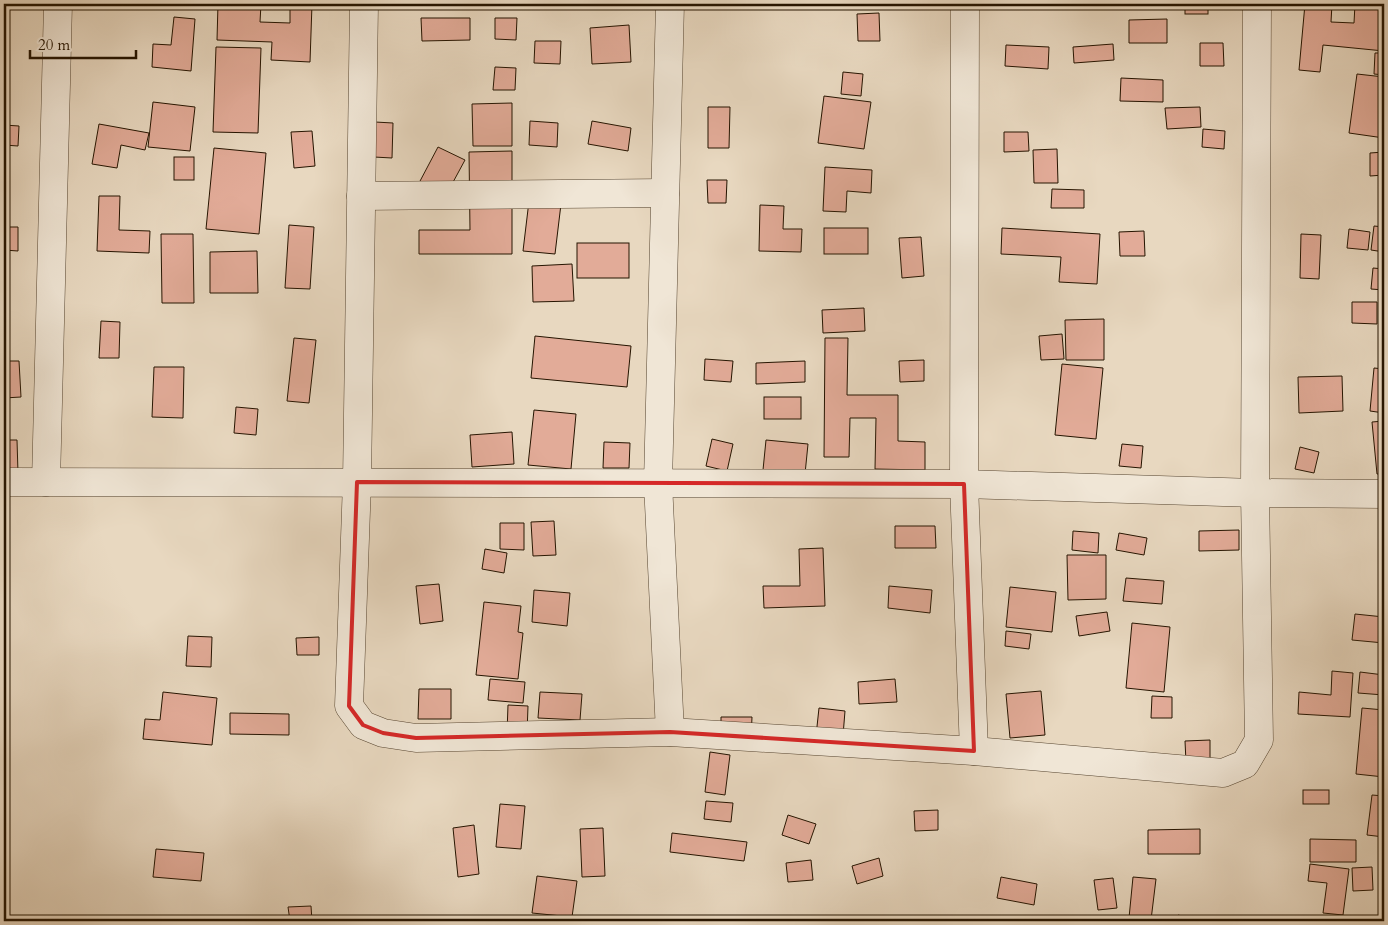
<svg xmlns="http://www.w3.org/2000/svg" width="1388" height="925" viewBox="0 0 1388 925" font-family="Cardo,serif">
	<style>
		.building { fill: #e2ab98; stroke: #251400 }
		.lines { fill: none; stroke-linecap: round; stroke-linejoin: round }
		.minor-casing { stroke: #564530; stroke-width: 29 }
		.minor { stroke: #f0e6d6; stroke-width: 28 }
		.marked { fill: none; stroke: #d62828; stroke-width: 4; stroke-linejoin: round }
	</style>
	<rect width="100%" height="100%" fill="#e8d8c0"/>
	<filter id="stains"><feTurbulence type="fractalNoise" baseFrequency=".004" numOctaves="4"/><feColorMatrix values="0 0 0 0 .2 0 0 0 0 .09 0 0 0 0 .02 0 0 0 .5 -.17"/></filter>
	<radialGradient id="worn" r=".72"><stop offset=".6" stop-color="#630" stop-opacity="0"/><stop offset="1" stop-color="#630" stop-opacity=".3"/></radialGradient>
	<g class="building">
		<path d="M218,4h43l-1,18 30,1v-19h22l-2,58 -39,-2 1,-18 -55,-2z"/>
		<rect x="1185" y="4" width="23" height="10"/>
		<path d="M1305,4h27l-1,18 23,1 1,-19h29v47l-61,-6 -3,27 -21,-2z"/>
		<path d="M879,13l1,28h-22l-1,-27z"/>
		<path d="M174,17l21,2 -4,52 -39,-4 1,-23 18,1z"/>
		<path d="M421,18h49v22l-48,1z"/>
		<path d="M495,18h22l-1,22 -21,-1z"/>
		<path d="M1167,19v24h-38v-23z"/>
		<path d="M629,25l2,37 -39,2 -2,-36z"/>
		<path d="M535,41h26l-1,23 -26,-1z"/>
		<path d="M1200,43h23l1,23h-24z"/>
		<path d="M1113,44l1,16 -40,3 -1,-16z"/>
		<path d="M1006,45l43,2 -1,22 -43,-3z"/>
		<path d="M216,47l45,1 -3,85 -45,-1z"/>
		<path d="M1375,53h9v22l-10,-1z"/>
		<path d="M495,67l21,1 -1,22h-22z"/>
		<path d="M843,72l20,2 -2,22 -20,-2z"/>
		<path d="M1357,74l27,3v61l-35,-5z"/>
		<path d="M1121,78l42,2v22l-43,-1z"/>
		<path d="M824,96l47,6 -7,47 -46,-6z"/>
		<path d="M153,102l42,5 -5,44 -42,-4z"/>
		<path d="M512,103v43h-39l-1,-42z"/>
		<path d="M708,107h22l-1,41h-21z"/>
		<path d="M1200,107l1,20 -34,2 -2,-21z"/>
		<path d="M530,121l28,2 -1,24 -28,-2z"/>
		<path d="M592,121l39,7 -3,23 -40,-7z"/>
		<path d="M375,122l18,1 -1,35 -18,-1z"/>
		<path d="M99,124l50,9 -4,17 -24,-5 -4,23 -25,-4z"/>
		<path d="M4,125l15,1 -1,20 -14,-1z"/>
		<path d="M1203,129l22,2 -1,18 -22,-2z"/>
		<path d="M312,131l3,35 -21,2 -3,-36z"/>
		<path d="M1004,132h24l1,19 -25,1z"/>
		<path d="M438,147l27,13 -20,37 -26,-14z"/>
		<path d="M214,148l52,5 -7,81 -53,-5z"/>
		<path d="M1057,149l1,34h-24l-1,-33z"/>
		<path d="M512,151v103h-93v-24h51l-1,-78z"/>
		<path d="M1384,152v23l-14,1v-23z"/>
		<rect x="174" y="157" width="20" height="23"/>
		<path d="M825,167l47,3 -1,23 -24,-2 -1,21 -23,-1z"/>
		<path d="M707,180h20l-1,23h-18z"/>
		<path d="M1052,189l32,1v18h-33z"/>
		<path d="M99,196h21l-1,34 31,1 -1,22 -52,-2z"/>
		<path d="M529,201l32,3 -6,50 -32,-3z"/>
		<path d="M760,205l24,1 -1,23h19l-1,23 -42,-1z"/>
		<path d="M289,225l25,2 -4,62 -25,-1z"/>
		<path d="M1374,226l10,1v25l-13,-2z"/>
		<path d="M4,227h14v24l-14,-1z"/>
		<rect x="824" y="228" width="44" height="26"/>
		<path d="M1002,228l98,6 -3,50 -38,-2 2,-25 -60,-3z"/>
		<path d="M1349,229l21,3 -2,18 -21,-2z"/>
		<path d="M1144,231l1,25h-25l-1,-24z"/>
		<path d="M161,234h32l1,69h-32z"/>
		<path d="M1301,234l20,1 -2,44 -19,-1z"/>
		<path d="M921,237l3,39 -22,2 -3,-40z"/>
		<rect x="577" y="243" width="52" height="35"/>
		<path d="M257,251l1,42h-48v-41z"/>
		<path d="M572,264l2,37 -41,1 -1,-36z"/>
		<path d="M1373,268l11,1v21l-13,-1z"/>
		<path d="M1352,302h25v22l-25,-1z"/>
		<path d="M864,308l1,23 -42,2 -1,-23z"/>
		<path d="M1104,319v41h-38l-1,-40z"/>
		<path d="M101,321l19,1 -1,36h-20z"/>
		<path d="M1062,334l2,25 -23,1 -2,-24z"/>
		<path d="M535,336l96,10 -4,41 -96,-9z"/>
		<path d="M294,338l22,2 -7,63 -22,-2z"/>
		<path d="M825,338h23l-1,57h51v46l27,1v28l-50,-1 1,-51h-26l-1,39h-25z"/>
		<path d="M705,359l28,2 -2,21 -27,-2z"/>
		<path d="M924,360v21l-24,1 -1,-21z"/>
		<path d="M4,361h15l2,36 -17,1z"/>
		<path d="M805,361v21l-49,2v-21z"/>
		<path d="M1062,364l41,4 -7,71 -41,-4z"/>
		<path d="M154,367h30l-1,51 -31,-1z"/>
		<path d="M1374,368l10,1v44l-14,-2z"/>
		<path d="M1342,376l1,35 -44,2 -1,-36z"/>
		<rect x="764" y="397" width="37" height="22"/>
		<path d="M236,407l22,2 -2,26 -22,-2z"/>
		<path d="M534,410l42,4 -5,55 -43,-4z"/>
		<path d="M1384,421v53h-7l-5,-52z"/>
		<path d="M512,432l2,32 -42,3 -2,-32z"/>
		<path d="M712,439l21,5 -6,27 -21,-5z"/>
		<path d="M4,440h13l1,33 -14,1z"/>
		<path d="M766,440l42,4 -3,30 -42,-4z"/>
		<path d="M604,442l26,1 -1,25h-26z"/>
		<path d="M1122,444l21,2 -2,22 -22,-2z"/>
		<path d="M1300,447l19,5 -5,21 -19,-4z"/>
		<path d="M554,521l2,34 -23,1 -2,-34z"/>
		<path d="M500,523h24v27l-24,-1z"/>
		<path d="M895,526h40l1,22h-41z"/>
		<path d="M1239,530v20l-40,1v-20z"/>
		<path d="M1073,531l26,2 -1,20 -26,-3z"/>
		<path d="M1119,533l28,5 -3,17 -28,-5z"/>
		<path d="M823,548l2,58 -61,2 -1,-22h37l-1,-37z"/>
		<path d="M485,549l22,4 -3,20 -22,-4z"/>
		<path d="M1067,555h39v44l-38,1z"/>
		<path d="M1126,578l38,3 -2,23 -39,-3z"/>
		<path d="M439,584l4,37 -23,3 -4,-38z"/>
		<path d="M889,586l43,4 -2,23 -42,-5z"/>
		<path d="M1010,587l46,5 -4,40 -46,-5z"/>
		<path d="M534,590l36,3 -3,33 -35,-4z"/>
		<path d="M484,602l37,4 -3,26 5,1 -5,46 -42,-4z"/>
		<path d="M1107,612l3,19 -31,5 -3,-20z"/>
		<path d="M1355,614l29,3v26l-32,-3z"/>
		<path d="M1132,623l38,4 -6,65 -38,-4z"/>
		<path d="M1006,631l25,3 -2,15 -24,-3z"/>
		<path d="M188,636l24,1 -1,30 -25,-1z"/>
		<path d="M319,637v18h-22l-1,-17z"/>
		<path d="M1332,671l21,2 -3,44 -52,-3 1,-22 32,3z"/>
		<path d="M1360,672l24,3v20l-26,-2z"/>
		<path d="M490,679l35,3 -2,21 -35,-3z"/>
		<path d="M895,679l2,23 -38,2 -1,-22z"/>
		<path d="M419,689h32v30h-33z"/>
		<path d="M1041,691l4,44 -35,3 -4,-44z"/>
		<path d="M163,692l54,6 -5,47 -69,-6 2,-20 15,1z"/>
		<path d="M540,692l42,2 -2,26 -42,-2z"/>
		<path d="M1152,696l20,1v21h-21z"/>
		<path d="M508,705l20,1 -1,28 -20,-1z"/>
		<path d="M819,708l26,3 -3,37 -27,-3z"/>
		<path d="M1362,708l22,2v67l-28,-3z"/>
		<path d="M230,713l59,1v21l-59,-1z"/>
		<path d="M721,717h31l-1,22h-30z"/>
		<path d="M1210,740v21l-24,1 -1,-21z"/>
		<path d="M710,752l20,3 -5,40 -20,-3z"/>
		<rect x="1303" y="790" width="26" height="14"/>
		<path d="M1372,795l12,1v41l-17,-2z"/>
		<path d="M706,801l27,2 -2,19 -27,-3z"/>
		<path d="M500,804l25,2 -4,43 -25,-2z"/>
		<path d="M938,810v20l-23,1 -1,-20z"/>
		<path d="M788,815l28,9 -7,20 -27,-9z"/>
		<path d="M474,825l5,49 -21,3 -5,-49z"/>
		<path d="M603,828l2,48 -23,1 -2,-48z"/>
		<path d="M1200,829v25h-52v-24z"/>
		<path d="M672,833l75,9 -3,19 -74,-9z"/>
		<path d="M1310,839l46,1v22h-46z"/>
		<path d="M156,849l48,4 -3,28 -48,-4z"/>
		<path d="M879,858l4,18 -26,8 -5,-18z"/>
		<path d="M811,860l2,20 -25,2 -2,-19z"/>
		<path d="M1310,864l39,5 -6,46 -20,-2 4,-30 -19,-2z"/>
		<path d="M1372,867l1,23 -20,1 -1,-23z"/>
		<path d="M537,876l40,5 -5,36 -40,-4z"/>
		<path d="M1001,877l36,7 -3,21 -37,-7z"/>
		<path d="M1133,877l23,2 -5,41 -22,-2z"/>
		<path d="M1113,878l4,30 -19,2 -4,-30z"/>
		<path d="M311,906l1,15h-22l-2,-14z"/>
		<path d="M1178,915l24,6h-25z"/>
		<path d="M464,916l31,3v2h-31z"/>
	</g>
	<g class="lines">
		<g class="minor-casing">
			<g id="minor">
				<path d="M364,4l-7,478 -8,224 14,19 20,8 33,5 254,-6 304,19 249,22 22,-9 14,-24 -4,-247 2,-489"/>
				<path d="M965,4l-1,480 10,267"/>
				<path d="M361,196l304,-3"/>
				<path d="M4,482l960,2 291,9 129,1"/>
				<path d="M46,482l12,-478"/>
				<path d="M670,732l-12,-249 12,-479"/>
			</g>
		</g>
		<use href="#minor" class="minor"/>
	</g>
	<path class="marked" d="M357,482l607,2 10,267 -304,-19 -254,6 -33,-5 -20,-8 -14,-19z"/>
	<rect width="1388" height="925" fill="none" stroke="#e8d8c0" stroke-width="20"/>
	<rect x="5" y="5" width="1378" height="915" fill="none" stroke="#251400" stroke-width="2.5"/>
	<rect x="10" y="10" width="1368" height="905" fill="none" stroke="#251400"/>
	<path d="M30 50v8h106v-8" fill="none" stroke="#251400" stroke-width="2.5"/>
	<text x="38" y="50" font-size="15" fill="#251400" stroke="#f0e6d6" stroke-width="4" paint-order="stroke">20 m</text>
	<rect width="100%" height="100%" filter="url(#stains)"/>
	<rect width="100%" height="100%" fill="url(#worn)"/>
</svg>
